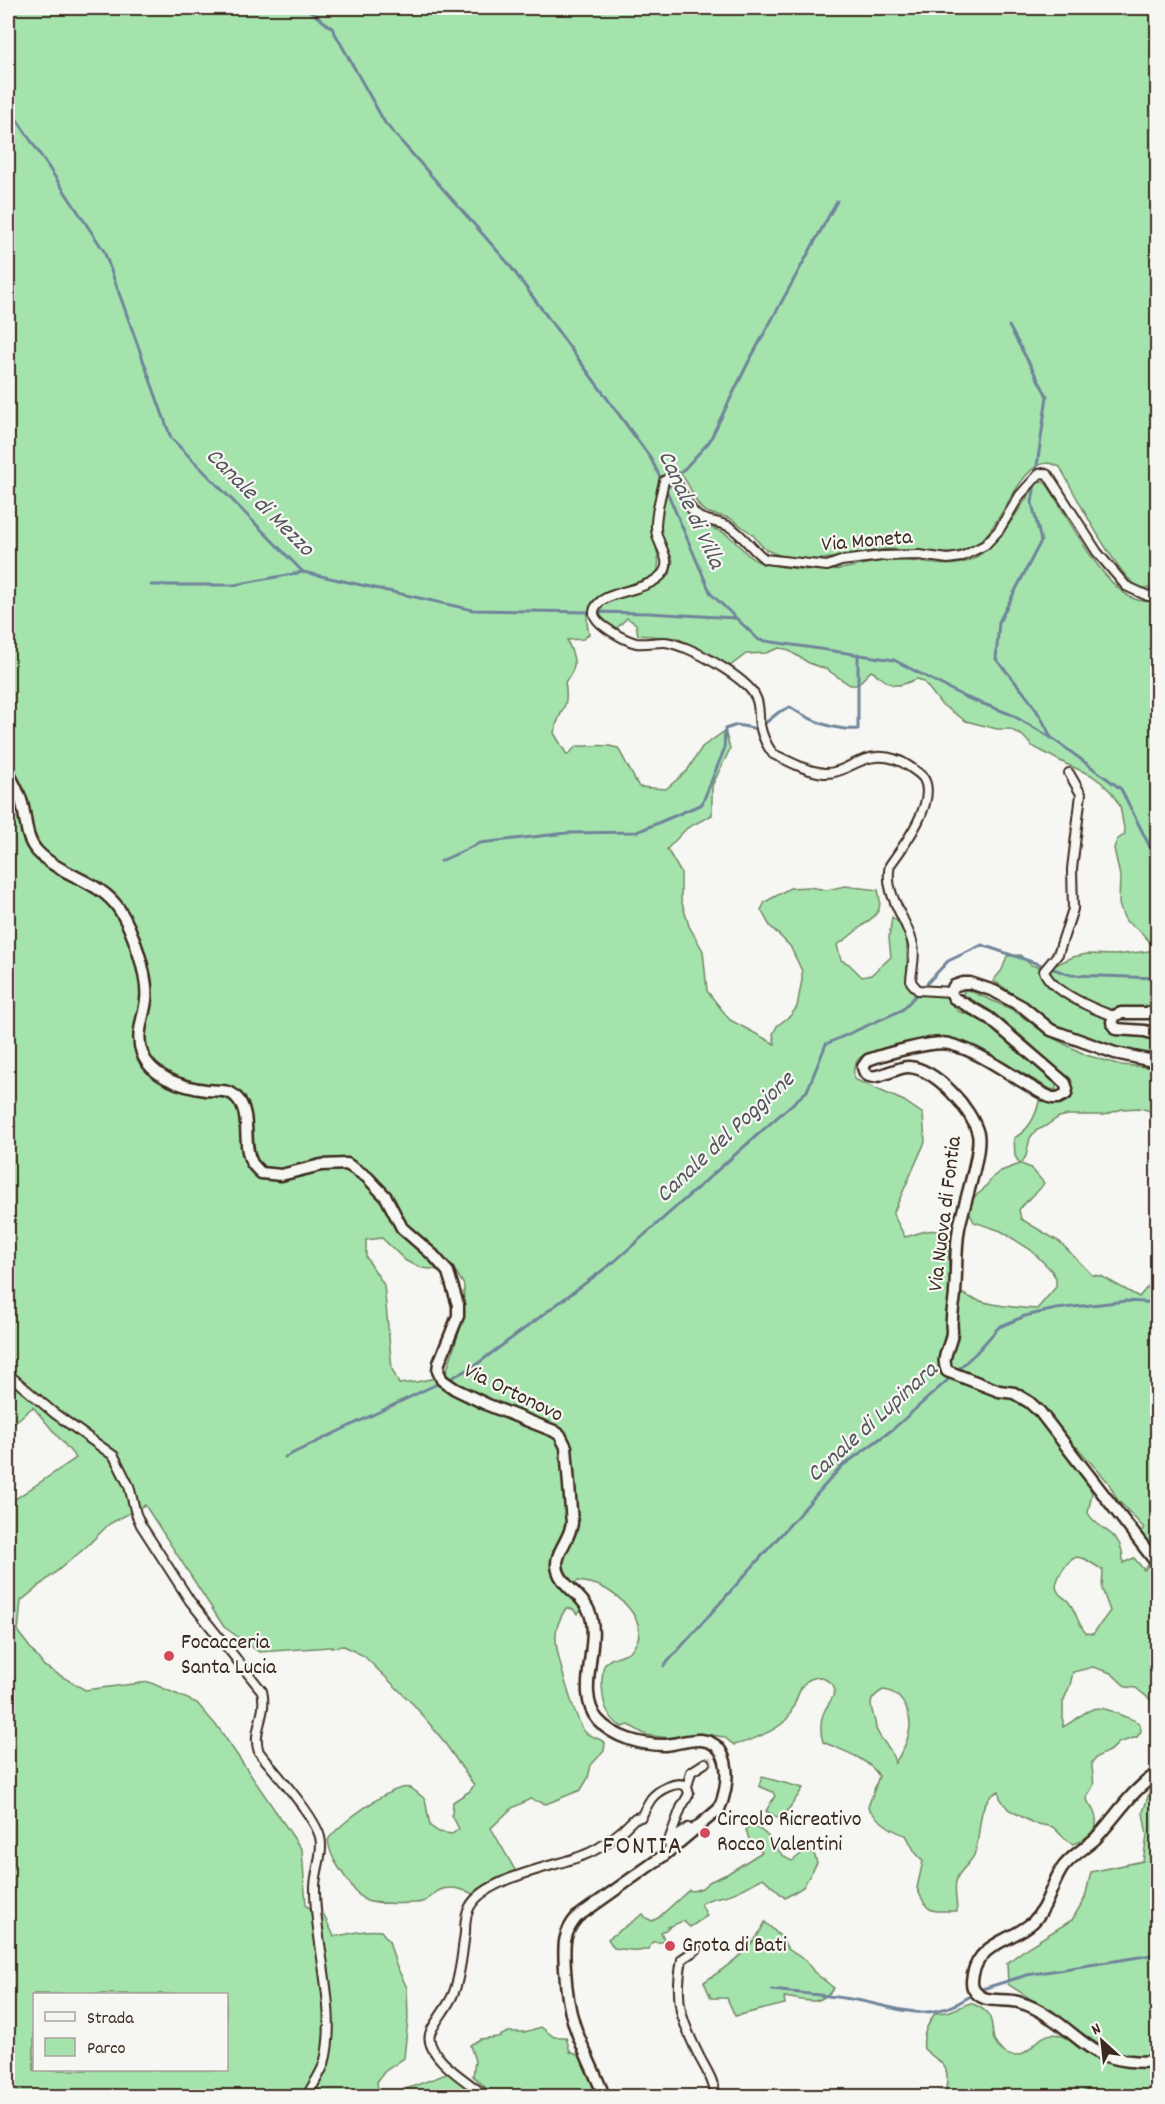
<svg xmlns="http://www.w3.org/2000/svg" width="1165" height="2104" viewBox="0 0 1165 2104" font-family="Dekko,sans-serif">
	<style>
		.green { fill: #a4e4ac; stroke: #708765; stroke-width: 1.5; fill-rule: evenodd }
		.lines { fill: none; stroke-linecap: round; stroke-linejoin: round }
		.stream { stroke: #70849a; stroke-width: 3 }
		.street-tunnel { stroke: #d1cdc8; stroke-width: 8; stroke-dasharray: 8 4; stroke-linecap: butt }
		.street-casing { stroke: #3b2a1e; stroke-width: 12 }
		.secondary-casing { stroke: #3b2a1e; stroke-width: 15 }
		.street { stroke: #f6f6f2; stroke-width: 8 }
		.secondary { stroke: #f6f6f2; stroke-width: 10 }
		.poi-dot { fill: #d1495b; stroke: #f6f6f2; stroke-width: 2 }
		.labels { text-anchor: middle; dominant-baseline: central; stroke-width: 4.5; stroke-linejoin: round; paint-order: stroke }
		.street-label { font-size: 22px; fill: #3b2a1e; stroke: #f6f6f2 }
		.poi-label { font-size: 22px; fill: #3b2a1e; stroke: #f6f6f2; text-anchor: start }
		.water-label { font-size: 24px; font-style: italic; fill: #56575c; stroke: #f6f6f2 }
		.quarter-label { font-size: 26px; letter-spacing: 1.5px; fill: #3b2a1e; stroke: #f6f6f2 }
	</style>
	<rect width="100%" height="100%" fill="#f6f6f2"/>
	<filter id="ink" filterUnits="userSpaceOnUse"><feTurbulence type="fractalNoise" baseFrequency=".0167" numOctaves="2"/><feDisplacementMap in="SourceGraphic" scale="12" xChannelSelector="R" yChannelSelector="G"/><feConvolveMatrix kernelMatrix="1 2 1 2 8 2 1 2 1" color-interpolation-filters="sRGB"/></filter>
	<g filter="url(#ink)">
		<g class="green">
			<path d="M8,8h1149v579c-5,1 -12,2 -18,0 -21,-9 -66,-96 -79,-120 -4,-2 -8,-4 -13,-4 -29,1 -46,69 -74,83 -27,15 -56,4 -85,3 -11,0 -24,4 -36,6 -26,5 -61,9 -85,-5 -7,-4 -10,-11 -15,-16 -6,-5 -13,-9 -19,-14 -9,-6 -27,-4 -33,-13 -9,-12 -9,-23 -21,-35l-7,-1 -11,8c-3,15 -9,32 -9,48 1,18 10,28 5,47 -28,21 -81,8 -68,60l-6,5 -16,1c8,19 12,26 -2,42 5,29 -6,26 -11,51l13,22 10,-9c17,1 24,-3 41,2l21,39 27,2 21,-18 15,-24 23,-16 5,18 -18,37v29l-25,13 -20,21 14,24v27l8,26 14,25 4,40 23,29 45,24 -2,-10 4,-8 14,-11 6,-8 5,-27v-9l-12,-25 -20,-20 -9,-16 4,-8 25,-14 19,-1 18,3 18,-4 33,4c6,21 -2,25 -17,37 -8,6 -15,13 -24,18l4,15 8,4 13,13 9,-2 20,-18 -2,-19 3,-21c28,19 5,51 22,75l9,3 21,-1 14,17 28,10 70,63v6l-6,-1 -72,-41 -22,-7 -85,11c-14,4 -19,13 -17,27l50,22 19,13 2,28 -32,72 12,23c18,-4 28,-13 44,1 1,14 -3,34 4,47 11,19 65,23 84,24l19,-22v-9l-5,-8 -20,-20 -30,-19 -27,-9 -4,-8 -1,-10 6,-8 7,-5 12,-15 7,-5 19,-7 -5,-8 -1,-18c16,-8 23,-24 26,-41l32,-8 -5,-12 -50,-45 -29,-23 -26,-15 4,-5 45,20 42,29 33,17 35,10 36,3v45l-17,-5 -18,1 -18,6h-36l-9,2 -15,10 -9,4 -5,7 -4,18 -5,8 10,4 13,15c-6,11 -18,16 -25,27l2,9 39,23 32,33 9,1 38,21 15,-18 3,1v280l-19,-26 6,-6 -27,-29 -9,-17 -31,-35 -3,6 18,40 -4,20c11,20 36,17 35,50l11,-5 10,12 5,-6 8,12v125h-5l-16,-13 -10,-1 -15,-14 -18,-6 -20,5 -3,13 -7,17v25c24,-13 27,-27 55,-13 8,4 15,4 22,10l1,7 -4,6 -19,6c-7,11 -19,9 -26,19 -1,7 3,17 1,24 -2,5 -6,7 -6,13 1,5 5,8 7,13 8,16 -7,27 -21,32l-6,-3 -14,-14 -20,-4 -25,-14 -8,-11 -1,-7c-25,11 -16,43 -25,64 -4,9 -13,14 -17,23 -4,10 0,23 0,33 -26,-1 -28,6 -40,-23l6,-27 -8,-9 -9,-17c-13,-3 -32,-17 -38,-28l11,-31c-11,-18 -36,-25 -56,-34 -3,-9 -3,-23 2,-32 9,-16 18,-22 -4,-33 -27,0 -21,29 -36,44 -10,10 -37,21 -51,24l-10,-8 -12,-2 -35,4 -31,-4 -17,-10 -7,2c-18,-11 -20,-28 -20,-48 1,-4 0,-9 2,-13 4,-10 20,-9 27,-16 23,-24 -9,-54 -31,-64 -7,-3 -15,-4 -22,-5l-6,4 10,24 -5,5 -4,-5 -7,-1c-5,8 -11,20 -10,30 0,18 19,81 29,94 6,6 14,5 20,11l-1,8 -13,14 -3,13 -7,12 -35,14 -16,-5 -18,9 -21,20 24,42 -42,24c-11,-5 -24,-9 -35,-3 -6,4 -9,9 -16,11 -6,2 -49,2 -55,-1 -8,-3 -14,-13 -19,-20 -9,-13 -18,-24 -20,-41 8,-14 65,-57 82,-52 5,2 11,8 15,11l5,27 9,6 13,2 7,-5 -7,-14 1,-13 17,-11 4,-6 -32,-46 -28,-34 -50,-49 -20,-10 -85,6 -35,-25 -79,-122 -36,19 -24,24 -64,53 -3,31 26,34 41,24 64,-8 48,21 23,27 82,120 4,56 17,8 11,22c17,-1 30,-8 47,-5l8,10 7,24 11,23 1,31 -4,39 -20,14 -7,10 2,14h-371v-592l68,-46 -43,-51 -25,21zM382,1238l24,23 16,7 34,4 8,13 -1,34 -18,57 -29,6 -17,2 -7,-15 -8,-84 -18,-28v-17zM1077,1557l8,2 18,11 -1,19 8,22 -17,23 -7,-1c-9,-9 -10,-24 -19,-33 -4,-3 -8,-5 -10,-10 -4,-9 11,-31 20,-33zM883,1690c17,1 27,20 27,36 -1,14 -8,26 -15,37 -4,-18 -12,-18 -18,-32 -2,-3 -1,-6 -2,-9 -4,-17 -9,-22 8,-32zM34,1994h192v76h-192z"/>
			<path d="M1043,481l5,5c20,32 50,92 82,111 8,4 19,5 27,4v349l-16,-18 -15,-11 -4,-8 -3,-9 1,-28 -6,-28 3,-8 8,-6 -5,-28 -8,-13 -10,-10 -11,-8 -25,-11 -34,-18 -9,-10 -13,-7h-13l-31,-8 -25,-17 -17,-22 -6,-3c-7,1 -13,6 -20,6 -10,1 -18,-10 -27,-14l-14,14h-7l-24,-16 -17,-6 -23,-14 -7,-1 -13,5 -20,1 -16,12 -53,-28 -39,-3 -2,-11 -9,-6 -11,11 -16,-10 3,-16 33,-9 34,-20 3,-14 -13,-27 -1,-7 9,-42h5c6,11 13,31 24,38 10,6 24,7 33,15 9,6 14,16 23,22 9,6 20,6 31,8 17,2 33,5 50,3 19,-2 38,-9 58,-10 27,-1 55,12 81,-1 30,-17 44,-49 64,-76z"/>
			<path d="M1157,950v57l-40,2 -6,2 -5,10c5,14 17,10 29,12 8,1 15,4 22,8v13c-33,-3 -83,-15 -111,-34 -18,-12 -33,-29 -53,-39l9,-11 5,-14 13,-1 11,10 16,4 26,-12 14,-3 28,1z"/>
			<path d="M762,1777l41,11 -19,28 -6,2 -12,-7 9,-15 -2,-4 -14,-6z"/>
			<path d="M1157,1782v273l-21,1 -27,-5 -101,-67 -1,-21 21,-16 44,-27 13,-22 6,-26 52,-11 4,-25 -4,-24 8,-25z"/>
			<path d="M750,1826c23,4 24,29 42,35l17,-13 6,8 2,7 -14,24 -18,11 -22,-20c-11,6 -23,14 -35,17 -10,3 -18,2 -27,9l6,12 -17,11 -7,-6 -15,6 1,1 -8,4 3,7v3h-12l-3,7 -10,2 -25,-3 -6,-9 35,-25 3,4 6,3 6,-3 31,-28 4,1 9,-3 7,-6 18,-8 35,-22 -13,-13 -3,-9z"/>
			<path d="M765,1922l16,15 7,12 18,12 8,11 20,16c-16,20 -28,12 -50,9l1,7 -50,12 -8,-18h-16l-7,-16c23,-15 50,-34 61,-60z"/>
			<path d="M970,2003c35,12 13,31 31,47 24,20 33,-16 52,-16 14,1 29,16 41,22 18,10 43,13 63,11v29h-233l22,-6c4,-28 -3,-24 -22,-41 -2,-15 3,-23 11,-36l13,-1z"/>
			<path d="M541,2027l13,10h12l4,15 10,4 4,4 15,36h-104l-22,-20 2,-15 -5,-16 10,-6 18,-2 10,-5h17z"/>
			<path d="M449,2073l19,14 -2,9h-79z"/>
		</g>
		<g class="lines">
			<g class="stream">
				<path d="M306,8l26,20 53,95 123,140 142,194 12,24"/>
				<path d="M8,106l96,145 67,187 132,134 170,38 176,3 86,5"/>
				<path d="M1009,326l38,70 -11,77"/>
				<path d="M1035,483l-3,20 9,38 -42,81 -3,37c21,25 43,49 55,79"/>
				<path d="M665,487l46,107 48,46 135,20 71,37 45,17 42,24 69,51 37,74"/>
				<path d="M666,489l43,-47 39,-79 89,-162"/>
				<path d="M151,585h83l69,-13"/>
				<path d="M441,861l39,-18 87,-10 70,-1 65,-28 22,-54 1,-21 12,-4 21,4 21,-17 11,-5c21,14 43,24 68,22v-75"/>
				<path d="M955,1372l21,-19 23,-26 26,-11 31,-7 70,-8 32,2"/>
				<path d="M453,1377l20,-10 142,-106 192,-170 19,-47 76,-34 46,-49 34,-16 89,30 87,3"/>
				<path d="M285,1457l150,-72"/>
				<path d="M664,1666l178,-200 50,-36 59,-53"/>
				<path d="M982,1989l45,-14 131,-21"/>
				<path d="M772,1990c26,3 52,5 78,9 47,7 74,27 119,-2"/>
			</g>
			<path class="street-tunnel" d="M705,1763l11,-4"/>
			<g class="street-casing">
				<g id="street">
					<path d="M1069,773l12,21 -9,75 1,40 -15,45 -14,17c7,20 51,39 70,45"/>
					<path d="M951,992l-33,-2 -7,-8c0,-12 5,-24 2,-37 -6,-27 -30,-50 -23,-80 13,-18 47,-63 34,-86 -3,-5 -9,-8 -14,-12 -10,-7 -22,-11 -34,-10 -19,1 -33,17 -52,16 -19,-2 -35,-12 -51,-19 -6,-8 -11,-19 -13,-29 -2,-9 0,-19 -4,-27 -7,-18 -53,-43 -70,-50 -7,-2 -15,-6 -22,-6 -9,0 -19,2 -28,1 -11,-3 -43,-19 -42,-31 3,-23 53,-18 69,-39 9,-11 -3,-26 -6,-38 -4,-13 4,-40 7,-54l6,-4 4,1c7,11 14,32 25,39 10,5 22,5 31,10 14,9 22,23 35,32l62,7 14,-5 41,-5 37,-1 29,4 13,-2 24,-12 14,-15 21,-35 19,-21 5,-1 4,2 49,77 29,34 22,10 10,-2"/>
					<path d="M8,1374l46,39 60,43 15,30 7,28 5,11 49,76 72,90c6,24 -11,40 -3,61 15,19 55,63 61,85 4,15 -5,35 -5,50 -1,55 24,125 9,177 -4,11 -12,22 -17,32"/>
					<path d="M694,1770l11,-7"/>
					<path d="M668,1843l13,-35 8,-14 -2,-7 4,-15"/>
					<path d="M668,1843l20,-15 4,4"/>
					<path d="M697,1949l-15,10c-8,43 -1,61 18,99 7,13 14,24 16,38"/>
					<path d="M486,2096c-15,-12 -66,-42 -55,-65 7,-14 18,-25 23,-39 7,-19 8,-39 11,-59 0,-7 0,-15 3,-22 11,-33 87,-44 116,-56 17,-6 38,-23 51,-37l6,-1c3,-5 6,-12 10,-18 7,-9 27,-20 36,-12"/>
				</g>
			</g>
			<g class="secondary-casing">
				<g id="secondary">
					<path d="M8,771c4,10 10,19 13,29 6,17 3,37 16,51 23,25 63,29 82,58 13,19 30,68 27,91 -2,18 -11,34 -4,53 9,24 40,34 64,37 10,1 23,-1 30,7 17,16 5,47 16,66 2,3 6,7 9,10l20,2 40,-10 26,-1 20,13 19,20 16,31 31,27 15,17 10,33v11l-19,47 -1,8 4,9 13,9 33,16 66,26 6,4 6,12 6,76c-2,16 -16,29 -15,42 1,19 23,28 31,44 16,29 -15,83 10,111 16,18 44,25 67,25 12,-1 24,-6 36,-5 33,3 28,48 18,69l-56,47 -86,61c-15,17 -13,31 -12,52 1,18 3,37 9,55 8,25 21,48 30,72"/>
					<path d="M1158,1013h-37l-7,3 -2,6 4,7 29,2 13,4"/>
					<path d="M1158,1062l-43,-9 -64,-23 -28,-23 -29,-16 -24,-8h-7l-9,3 -3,6 3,6 35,20 76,65 2,6 -1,5 -8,4h-6c-34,-15 -65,-45 -103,-54 -15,-4 -65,10 -81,16l-5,7c4,22 31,-1 46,0 27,2 63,42 69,67 4,18 -15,73 -19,94 -4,21 -2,42 -4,64 0,9 -3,18 -3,27 -1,4 0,9 0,13 -1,15 -12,25 -5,39l52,20 15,2 15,9 11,10 118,153"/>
					<path d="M1158,1773c-27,17 -42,44 -63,66 -11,10 -27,19 -34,31 -10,16 -14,38 -28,52 -21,19 -53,20 -60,52 -1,5 -2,9 0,14 9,18 30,9 45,14 12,3 23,9 33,16 16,10 31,26 48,35 17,8 40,10 59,8"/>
				</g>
			</g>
			<use href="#street" class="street"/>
			<use href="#secondary" class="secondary"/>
		</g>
	</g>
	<g class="poi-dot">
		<circle cx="169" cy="1656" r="6"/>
		<circle cx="705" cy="1833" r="6"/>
		<circle cx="670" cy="1946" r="6"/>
	</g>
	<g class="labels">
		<g class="street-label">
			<text transform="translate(867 542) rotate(-5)">Via Moneta</text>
			<text transform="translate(946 1214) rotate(-83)">Via Nuova di Fontia</text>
			<text transform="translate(513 1394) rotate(26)">Via Ortonovo</text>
		</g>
		<g class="poi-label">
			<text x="181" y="1643">Focacceria<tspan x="181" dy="25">Santa Lucia</tspan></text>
			<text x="717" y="1820">Circolo Ricreativo<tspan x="717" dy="25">Rocco Valentini</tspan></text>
			<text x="682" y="1946">Grota di Bati</text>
		</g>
		<g class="water-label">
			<text transform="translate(259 503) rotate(45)">Canale di Mezzo</text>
			<text transform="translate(690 510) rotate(65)">Canale di Villa</text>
			<text transform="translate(726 1138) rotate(-43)">Canale del Poggione</text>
			<text transform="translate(873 1423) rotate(-42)">Canale di Lupinara</text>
		</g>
		<g class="quarter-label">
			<text x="643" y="1847">FONTIA</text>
		</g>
	</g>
	<rect width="1165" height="2104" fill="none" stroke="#f6f6f2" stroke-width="30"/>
	<rect x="15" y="15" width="1135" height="2074" fill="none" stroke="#3b2a1e" stroke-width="2" filter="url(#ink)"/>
	<rect x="33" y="1993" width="195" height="78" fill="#f6f6f2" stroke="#aba49d" stroke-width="1.5"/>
	<rect x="45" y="2012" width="30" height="9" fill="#f6f6f2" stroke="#aba49d" stroke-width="1.5"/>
	<text x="87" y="2023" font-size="18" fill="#3b2a1e">Strada</text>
	<rect x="45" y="2038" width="30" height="18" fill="#a4e4ac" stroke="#aba49d" stroke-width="1.5"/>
	<text x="87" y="2053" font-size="18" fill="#3b2a1e">Parco</text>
	<g transform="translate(1102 2041) rotate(333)" stroke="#f6f6f2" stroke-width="4.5" paint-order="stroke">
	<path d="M0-4.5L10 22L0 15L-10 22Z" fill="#3b2a1e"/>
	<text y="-9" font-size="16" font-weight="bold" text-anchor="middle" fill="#3b2a1e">N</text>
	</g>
</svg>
